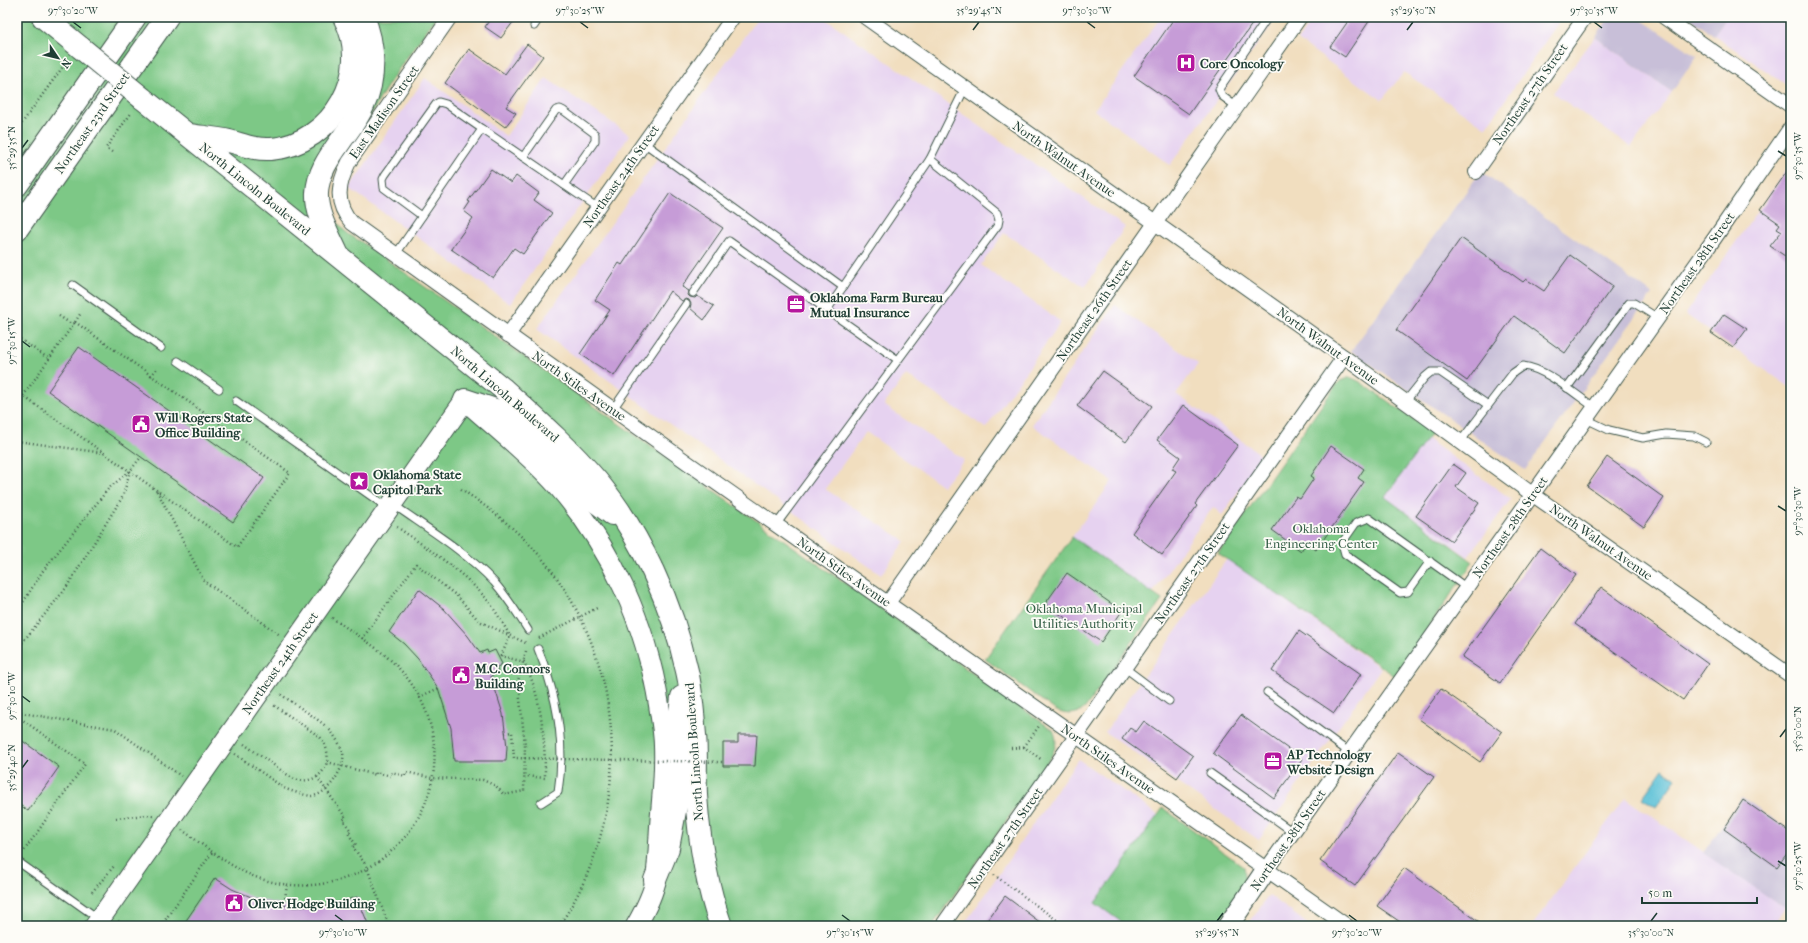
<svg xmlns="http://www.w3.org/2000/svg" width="1808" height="943" viewBox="0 0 1808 943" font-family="'IM FELL French Canon',serif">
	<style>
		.built { fill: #e6d2f0 }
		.industrial { fill: #c8bfd8 }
		.green { fill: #7dc886; stroke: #4e825d }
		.water { fill: #58bfd6; stroke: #3c7e85 }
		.building { fill: #c69cd7 }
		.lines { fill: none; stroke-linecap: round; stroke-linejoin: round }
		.lane-casing { stroke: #3e5549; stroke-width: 9 }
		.street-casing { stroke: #3e5549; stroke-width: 16 }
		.secondary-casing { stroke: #3e5549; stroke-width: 22 }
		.primary-casing { stroke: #3e5549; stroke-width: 24 }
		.path { stroke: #3e5549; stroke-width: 2.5; stroke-dasharray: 1 3; stroke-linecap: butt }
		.lane { stroke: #fff; stroke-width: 7 }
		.street { stroke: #fff; stroke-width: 14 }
		.secondary { stroke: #fff; stroke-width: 20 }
		.primary { stroke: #fff; stroke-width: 22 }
		.primary-bridge-casing { stroke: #3e5549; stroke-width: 24; stroke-linecap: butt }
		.path-bridge { stroke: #3e5549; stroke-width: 2.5; stroke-dasharray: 1 3; stroke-linecap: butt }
		.primary-bridge { stroke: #fff; stroke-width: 22 }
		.ticks { fill: none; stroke: #1f3d34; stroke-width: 1.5 }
		.labels { text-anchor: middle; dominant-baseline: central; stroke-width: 3.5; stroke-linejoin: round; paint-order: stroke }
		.poi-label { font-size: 13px; font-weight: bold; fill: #1f3d34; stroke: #fdfcf7; text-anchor: start }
		.street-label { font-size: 13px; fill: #1f3d34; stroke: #fdfcf7 }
		.park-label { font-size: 13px; fill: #366048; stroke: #fdfcf7 }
		.neatline { fill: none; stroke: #1f3d34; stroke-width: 1.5 }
		.ticks-label { font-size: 10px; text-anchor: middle; fill: #1f3d34 }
	</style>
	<rect width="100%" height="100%" fill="#fdfcf7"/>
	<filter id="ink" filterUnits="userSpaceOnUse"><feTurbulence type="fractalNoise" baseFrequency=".025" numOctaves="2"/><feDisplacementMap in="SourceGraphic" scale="8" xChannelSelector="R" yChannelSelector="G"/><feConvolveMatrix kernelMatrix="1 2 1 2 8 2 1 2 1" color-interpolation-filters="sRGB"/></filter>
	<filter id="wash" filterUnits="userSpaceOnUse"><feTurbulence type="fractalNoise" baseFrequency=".012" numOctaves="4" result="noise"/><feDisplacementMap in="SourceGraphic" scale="16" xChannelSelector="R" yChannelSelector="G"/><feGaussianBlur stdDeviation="0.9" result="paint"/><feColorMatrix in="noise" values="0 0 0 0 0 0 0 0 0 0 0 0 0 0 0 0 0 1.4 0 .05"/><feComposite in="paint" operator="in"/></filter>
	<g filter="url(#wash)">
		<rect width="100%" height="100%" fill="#f1debf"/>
		<g class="built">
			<path d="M758,17h65l302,210 -40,60 -81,-54 -23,32 80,57 -75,106 -80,-53 -22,30 80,55 -21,26 -77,-54 -41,57 80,52 -24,34 -344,-246z"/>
			<path d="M1161,17h116l-107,148 -76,-55z"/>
			<path d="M1314,17h248l-76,111 -82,-56 -22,28 -84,-60z"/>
			<path d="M1726,17h65v71l-77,-53z"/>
			<path d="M1595,37l77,55 -41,55 -78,-54z"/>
			<path d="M425,78l81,58 40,-58 84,57 -120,169 -161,-116z"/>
			<path d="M1791,164v224l-106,-74z"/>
			<path d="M1115,305l83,59 -22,30 87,62 -41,59 -9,-8 -61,87 -80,-57 40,-56 -80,-56z"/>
			<path d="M1426,438l85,61 -43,58 -83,-60z"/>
			<path d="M1227,559l154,109 -122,172 -154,-108z"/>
			<path d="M1078,759l80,56 -63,88 32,23h-164z"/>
			<path d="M1625,798l160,110 -13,18h-240z"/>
			<path d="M1269,895l41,31h-63z"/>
		</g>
		<g class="industrial">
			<path d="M1610,17h27l60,39 -25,36 -77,-55z"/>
			<path d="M1688,17h38l-12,18z"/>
			<path d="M1481,171l171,123 -127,176 -174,-119z"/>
			<path d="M1742,797l49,34v68l-6,9 -82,-55z"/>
		</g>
		<g class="green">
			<path d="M17,17h419c-18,26 -38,51 -54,78 -8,14 -16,29 -25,42 -10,16 -24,28 -27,47 -5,28 7,45 30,57l693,489c5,11 3,16 -2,27l-119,169h-915z"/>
			<path d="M1348,378h4l8,4 72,50 -47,65 88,65 -78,114 -177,-123 116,-165 6,-7z"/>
			<path d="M1072,537l90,63 -77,108c-9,8 -20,7 -30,2l-70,-51z"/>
			<path d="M1163,808l81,59c5,23 -16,42 -28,59h-89l-32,-23z"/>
		</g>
		<path class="water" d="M1663,769l13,10 -20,28 -14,-9z"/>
		<g id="blocks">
			<g class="building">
				<path d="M491,17h26l-16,21 -16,-11z"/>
				<path d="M1175,17h82l-68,97 -55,-38z"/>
				<path d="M1351,17h21l-27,40 -15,-10z"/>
				<path d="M527,44l16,12 -37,51 10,6 -11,14 -60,-44 24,-34 36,25z"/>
				<path d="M1791,166v94l-21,-14 12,-15 -5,-3 3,-4 -20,-14z"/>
				<path d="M491,169l20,14 5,-7 23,17 -5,7 18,13 -29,41 -9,-6 -21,30 -42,-29 22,-31 -9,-7 6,-9 -2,-1z"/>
				<path d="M670,193l53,35 -41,59 7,4 -1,4 2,2 5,1 2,-2 17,10 -10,14 -14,-12 1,-4 -2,-4 -3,-1 -4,2 -12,-10 -56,85 -34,-22 30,-44 -15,-10 24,-37 3,2z"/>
				<path d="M1461,238l62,44 3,-3 18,12 26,-36 43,31 -48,67 -51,-37 -47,65 -71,-51z"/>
				<path d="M1724,314l23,15 -14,19 -22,-15z"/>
				<path d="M79,347l185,131 -31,44 -185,-131z"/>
				<path d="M1103,371l49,35 -26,36 -49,-36z"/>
				<path d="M1183,405l55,40 -43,59 2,2 -35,49 -30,-22 44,-62 -4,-2 8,-12 -23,-17z"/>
				<path d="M1331,446l33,23 -6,9 6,4 -48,68 -10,-7 -5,8 -29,-21 24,-33 4,2 14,-21 -3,-2z"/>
				<path d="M1607,457l57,41 -20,29 -57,-41z"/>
				<path d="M1453,464l13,9 -10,14 23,16 -27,38 -36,-25z"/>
				<path d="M1540,548l36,27 -76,108 -38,-26z"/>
				<path d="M1067,573l55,38 -21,31 -56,-38z"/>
				<path d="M1601,587l107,77 -25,36 -108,-76z"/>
				<path d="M419,589l25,20 24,27 12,17 7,-3 1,3 7,-3 7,14 -6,4 2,4 -7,4 12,38 4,33 -1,14h-52l-3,-33 -13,-40 -20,-29 -14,-15 -15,-12z"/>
				<path d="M1299,631l62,43 -27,39 -62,-42z"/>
				<path d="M1441,689l61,43 -22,30 -61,-43z"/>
				<path d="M1241,715l61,44 -28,39 -61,-45z"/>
				<path d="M1144,721l49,35 -16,22 -55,-39 8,-11 6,4z"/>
				<path d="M738,735h19l-2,31h-32v-23h15z"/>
				<path d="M17,737l42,30 -31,44 -11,-8z"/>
				<path d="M1398,752l36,25 -79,109 -35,-25z"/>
				<path d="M1743,800l48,33v15l-14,19 -53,-38z"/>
				<path d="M1404,868l81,58h-79l-29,-20z"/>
				<path d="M215,878l17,11 24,10 37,8 32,-1 32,-9 12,29h-178l-6,-4z"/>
				<path d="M1005,896l40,30h-62z"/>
			</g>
		</g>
	</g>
	<g filter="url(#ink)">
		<use href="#blocks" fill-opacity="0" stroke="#3e5549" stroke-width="1"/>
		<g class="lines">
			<g class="lane-casing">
				<g id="lane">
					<path d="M534,26l6,-9"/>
					<path d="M1237,107l-15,-11 -3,-7 49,-72"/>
					<path d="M644,143l199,144 87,-128 35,-71"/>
					<path d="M523,157l33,-47 4,-1 4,2 31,23v7l-31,44"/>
					<path d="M422,216l-38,-28 -1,-9 2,-4 51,-71 3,-2 7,2 36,25"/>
					<path d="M396,254l86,-125 116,79"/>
					<path d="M73,285l88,63"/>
					<path d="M693,293l36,-52 169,119"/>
					<path d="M827,310l16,-23"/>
					<path d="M178,361l41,28"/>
					<path d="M1567,388l62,-85h5l24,15"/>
					<path d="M236,401l152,107"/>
					<path d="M1405,402l20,-25 6,-5h9l48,33"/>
					<path d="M613,409l73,-105"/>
					<path d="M1586,419l23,11 34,8 23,-4 28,2 12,6"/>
					<path d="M1460,442l53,-69 10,-7c22,2 52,28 71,41"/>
					<path d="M394,505c34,24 71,46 100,77 13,15 24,32 34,48"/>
					<path d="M776,525l222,-300 1,-5 -2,-7 -67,-54"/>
					<path d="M1430,561l-22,31 -8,1 -55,-39 -3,-11 14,-20 13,-5 98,70"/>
					<path d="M538,649c19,46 28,94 20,143l-17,11"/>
					<path d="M1125,668l44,33"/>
					<path d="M1267,692l83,61"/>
					<path d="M1210,773l83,59"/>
					<path d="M17,861l82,58"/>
				</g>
			</g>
			<g class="street-casing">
				<g id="street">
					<path d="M450,17l-101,145c-11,22 -15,41 3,61l336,240 659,463"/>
					<path d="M865,17l479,340 188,137 259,182"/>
					<path d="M1664,17l127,89"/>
					<path d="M1476,172l109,-155"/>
					<path d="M508,335l225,-318"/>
					<path d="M888,603l412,-586"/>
					<path d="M1266,870l448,-631 77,-112"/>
					<path d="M942,926l402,-569"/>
				</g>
			</g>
			<g class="secondary-casing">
				<g id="secondary">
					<path d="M95,926l370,-526c30,27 63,53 91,84 55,62 90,139 103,221 2,13 5,28 5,41 1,23 -1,44 -3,67 -2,22 -2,44 -5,66 -3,16 -12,33 -20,47"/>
					<path d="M1228,926l38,-56"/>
				</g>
			</g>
			<g class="primary-casing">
				<g id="primary">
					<path d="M43,17l38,31"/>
					<path d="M142,98l360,290c33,30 66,59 95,93 43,52 76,125 90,190 5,21 6,43 8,64 2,20 0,40 1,60 3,44 10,89 25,131"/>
					<path d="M190,135c13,2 26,3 39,6 15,4 26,9 42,8 62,-5 103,-77 73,-132"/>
					<path d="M17,185l118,-168"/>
					<path d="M17,229l150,-212"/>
					<path d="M337,253c-8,-18 -21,-39 -20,-60 1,-21 13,-37 25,-54 7,-10 16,-21 21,-33 13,-27 12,-62 0,-89"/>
					<path d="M465,400l30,10 26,18 42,40 24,27 25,19"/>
					<path d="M655,880l13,-32 7,-37 2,-68 5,-46"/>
				</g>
			</g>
			<g class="path">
				<path d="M17,130l50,-69"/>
				<path d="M112,152l-6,-4 26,-36"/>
				<path d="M17,289l1,-2"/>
				<path d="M59,316l14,9"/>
				<path d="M75,322l215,151 -53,74 -214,-151z"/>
				<path d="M75,322l6,-9"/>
				<path d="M17,337l32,22"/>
				<path d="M151,376l7,-9"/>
				<path d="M17,441l87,12"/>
				<path d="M461,489c25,17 49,35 70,57 97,104 107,263 28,380"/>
				<path d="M157,491l47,90 76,54"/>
				<path d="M397,527c30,21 61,41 86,68 11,12 19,27 27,41l-9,20 23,6c18,36 21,76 21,116l-20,-2"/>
				<path d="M17,612l25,-40 67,-84 21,-17 11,-14"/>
				<path d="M539,638l58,-30"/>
				<path d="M362,639l54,-75 41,32 22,25 49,23"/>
				<path d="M17,649l49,-61 57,-92 7,-25"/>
				<path d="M419,697l20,-9"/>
				<path d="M17,712l98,17 66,47"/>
				<path d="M17,716l68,48 -61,87 -7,-4"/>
				<path d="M244,744l48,34c27,11 47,-18 28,-41l-48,-33"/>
				<path d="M1024,747l15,-21"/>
				<path d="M1011,748l13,-1 18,13"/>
				<path d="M235,754l49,34c6,3 20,7 27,8 16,0 35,-28 32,-43 -1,-6 -7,-14 -10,-19 -8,-12 -41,-31 -54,-41"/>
				<path d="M327,762l49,13v-3l15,4 1,-4 13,4 1,-4 26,6 51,2 13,6 8,9 20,-4 1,-46 -7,-64 8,-30"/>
				<path d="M317,777l29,41 -3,2 8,11 -3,2 8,12 -3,2 13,18 23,61"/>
				<path d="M116,818l31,-3 6,1"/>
				<path d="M182,830c26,18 54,43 86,51 109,28 205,-83 151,-185 -20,-37 -53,-55 -87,-78"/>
				<path d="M994,875l71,51"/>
				<path d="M92,892l23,-27"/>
				<path d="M284,906l3,-21"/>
				<path d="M118,921l6,5"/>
				<path d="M161,926l52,-75"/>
			</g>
			<use href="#lane" class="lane"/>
			<use href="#street" class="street"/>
			<use href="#secondary" class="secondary"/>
			<use href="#primary" class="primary"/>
			<g class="primary-bridge-casing">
				<path id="primary-bridge" d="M81,48l61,50"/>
			</g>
			<path class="path-bridge" d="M505,733l7,-1 2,26 209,4"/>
			<use href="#primary-bridge" class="primary-bridge"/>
		</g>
	</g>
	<path class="ticks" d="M73,22l8,6M580,22l8,6M1087,22l8,6M1594,22l8,6M973,30l6,-8M1407,30l6,-8M22,148l6,-8M1778,151l8,5M22,341l8,6M1778,506l8,5M22,696l8,6M1780,737l6,-8M22,768l6,-8M1778,861l8,5M335,915l8,6M842,915l8,6M1349,915l8,6M1217,921l6,-8M1651,921l6,-8"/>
	<defs>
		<g id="hospital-square" transform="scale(1)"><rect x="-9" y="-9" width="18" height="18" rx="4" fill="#b5179e" stroke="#fdfcf7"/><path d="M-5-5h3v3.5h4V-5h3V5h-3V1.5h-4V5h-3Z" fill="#fff"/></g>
		<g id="office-square" transform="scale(1)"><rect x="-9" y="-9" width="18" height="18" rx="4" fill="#b5179e" stroke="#fdfcf7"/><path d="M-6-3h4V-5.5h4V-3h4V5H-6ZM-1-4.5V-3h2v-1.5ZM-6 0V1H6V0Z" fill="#fff"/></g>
		<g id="civic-square" transform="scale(1)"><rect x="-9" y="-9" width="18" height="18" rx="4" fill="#b5179e" stroke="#fdfcf7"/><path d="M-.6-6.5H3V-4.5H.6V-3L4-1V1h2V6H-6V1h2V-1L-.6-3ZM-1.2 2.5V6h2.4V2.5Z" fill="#fff"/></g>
		<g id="sight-square" transform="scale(1)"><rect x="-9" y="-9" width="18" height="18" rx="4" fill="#b5179e" stroke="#fdfcf7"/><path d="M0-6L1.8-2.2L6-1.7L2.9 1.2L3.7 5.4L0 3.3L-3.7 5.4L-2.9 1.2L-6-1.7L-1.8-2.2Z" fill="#fff"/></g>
	</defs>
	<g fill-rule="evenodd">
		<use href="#hospital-square" x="1186" y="63"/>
		<use href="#office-square" x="796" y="304"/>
		<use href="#civic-square" x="141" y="424"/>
		<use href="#sight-square" x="359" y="481"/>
		<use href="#civic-square" x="461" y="675"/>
		<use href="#office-square" x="1273" y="761"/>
		<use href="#civic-square" x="234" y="903"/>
	</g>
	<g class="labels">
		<g class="poi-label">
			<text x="1200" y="63">Core Oncology</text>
			<text x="810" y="297">Oklahoma Farm Bureau<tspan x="810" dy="15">Mutual Insurance</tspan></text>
			<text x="155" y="417">Will Rogers State<tspan x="155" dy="15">Office Building</tspan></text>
			<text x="373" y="474">Oklahoma State<tspan x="373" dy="15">Capitol Park</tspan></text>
			<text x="475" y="668">M.C. Connors<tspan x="475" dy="15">Building</tspan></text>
			<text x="1287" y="754">AP Technology<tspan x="1287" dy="15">Website Design</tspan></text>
			<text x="248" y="903">Oliver Hodge Building</text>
		</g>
		<g class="street-label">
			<text transform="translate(1530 94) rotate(-55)">Northeast 27th Street</text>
			<text transform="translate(384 112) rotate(-55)">East Madison Street</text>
			<text transform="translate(92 123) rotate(-55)">Northeast 23rd Street</text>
			<text transform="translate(1064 159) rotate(35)">North Walnut Avenue</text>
			<text transform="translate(621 176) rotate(-55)">Northeast 24th Street</text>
			<text transform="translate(255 189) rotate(39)">North Lincoln Boulevard</text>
			<text transform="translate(1697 263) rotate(-55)">Northeast 28th Street</text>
			<text transform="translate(1094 310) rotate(-55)">Northeast 26th Street</text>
			<text transform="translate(1328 346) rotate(36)">North Walnut Avenue</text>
			<text transform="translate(579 386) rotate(35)">North Stiles Avenue</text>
			<text transform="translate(505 394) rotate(41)">North Lincoln Boulevard</text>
			<text transform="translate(1510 527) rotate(-55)">Northeast 28th Street</text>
			<text transform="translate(1601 542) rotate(35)">North Walnut Avenue</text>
			<text transform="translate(844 572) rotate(35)">North Stiles Avenue</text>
			<text transform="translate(1192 573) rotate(-55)">Northeast 27th Street</text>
			<text transform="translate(280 663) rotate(-55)">Northeast 24th Street</text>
			<text transform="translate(694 752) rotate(-94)">North Lincoln Boulevard</text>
			<text transform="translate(1108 759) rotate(35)">North Stiles Avenue</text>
			<text transform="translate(1005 838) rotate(-55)">Northeast 27th Street</text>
			<text transform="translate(1288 840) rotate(-55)">Northeast 28th Street</text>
		</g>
		<g class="park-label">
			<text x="1321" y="528">Oklahoma<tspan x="1321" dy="15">Engineering Center</tspan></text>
			<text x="1084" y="608">Oklahoma Municipal<tspan x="1084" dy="15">Utilities Authority</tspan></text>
		</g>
	</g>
	<rect width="1808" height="943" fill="none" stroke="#fdfcf7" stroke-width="44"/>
	<g transform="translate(58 58) rotate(125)" stroke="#fdfcf7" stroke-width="3" paint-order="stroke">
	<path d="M0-3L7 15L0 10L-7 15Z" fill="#1f3d34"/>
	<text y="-6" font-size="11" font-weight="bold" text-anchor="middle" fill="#1f3d34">N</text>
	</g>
	<path d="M1642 897v6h115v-6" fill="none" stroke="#1f3d34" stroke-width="2"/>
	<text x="1648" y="897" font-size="12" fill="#1f3d34" stroke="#fdfcf7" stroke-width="3" paint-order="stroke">50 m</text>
	<rect x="22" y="22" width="1764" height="899" class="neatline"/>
	<g class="ticks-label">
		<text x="73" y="14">97°30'20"W</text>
		<text x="580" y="14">97°30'25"W</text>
		<text x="979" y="14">35°29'45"N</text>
		<text x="1087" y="14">97°30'30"W</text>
		<text x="1413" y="14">35°29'50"N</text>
		<text x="1594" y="14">97°30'35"W</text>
		<text transform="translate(11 148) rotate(-90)" y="4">35°29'35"N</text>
		<text transform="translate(1797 156) rotate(-90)" y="4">97°30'35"W</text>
		<text transform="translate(11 341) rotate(-90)" y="4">97°30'15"W</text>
		<text transform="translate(1797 511) rotate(-90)" y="4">97°30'30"W</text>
		<text transform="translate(11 696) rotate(-90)" y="4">97°30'10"W</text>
		<text transform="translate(1797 729) rotate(-90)" y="4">35°30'00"N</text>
		<text transform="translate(11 768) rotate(-90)" y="4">35°29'40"N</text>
		<text transform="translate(1797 866) rotate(-90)" y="4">97°30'25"W</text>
		<text x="343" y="936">97°30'10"W</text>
		<text x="850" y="936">97°30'15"W</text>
		<text x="1217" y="936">35°29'55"N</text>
		<text x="1357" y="936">97°30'20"W</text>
		<text x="1651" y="936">35°30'00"N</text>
	</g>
</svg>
